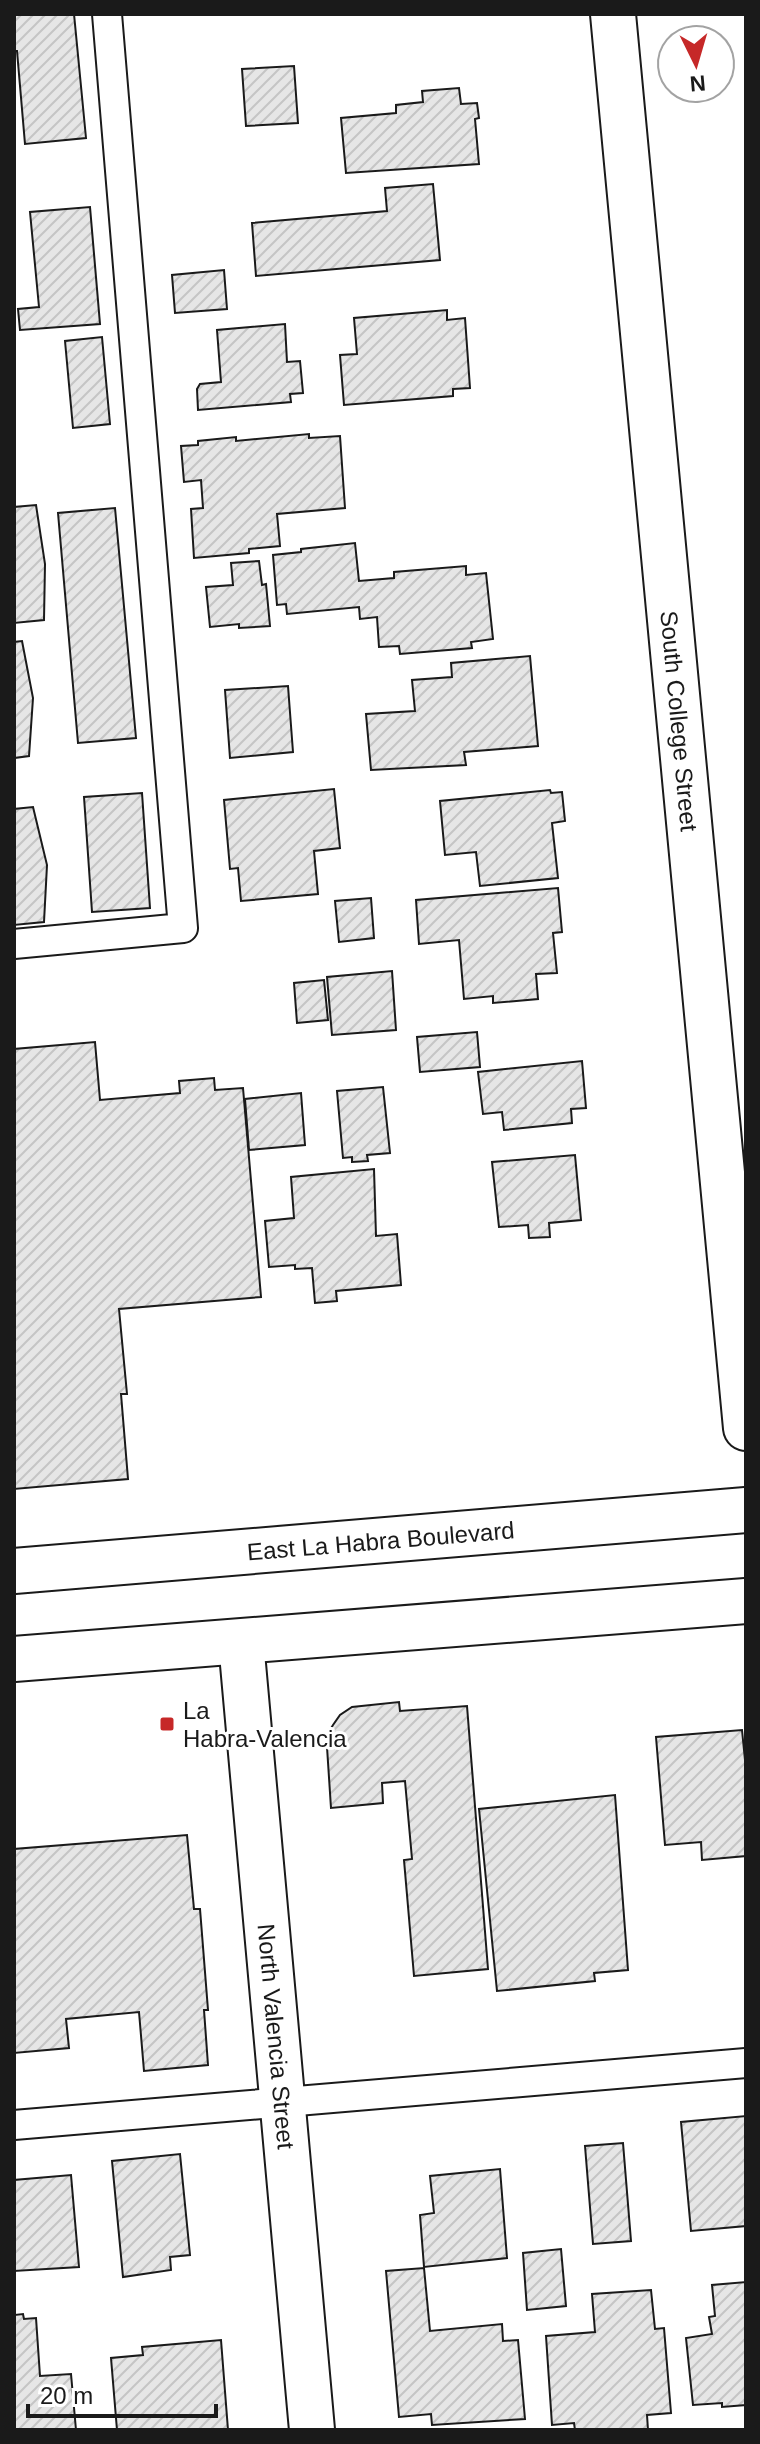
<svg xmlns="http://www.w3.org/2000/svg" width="760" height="2444" viewBox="0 0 760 2444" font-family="Arial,sans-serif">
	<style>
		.building { fill: url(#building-hatch); stroke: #1a1a1a; stroke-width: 2 }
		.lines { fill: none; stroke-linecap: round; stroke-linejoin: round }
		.lane-casing { stroke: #1a1a1a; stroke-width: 32 }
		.street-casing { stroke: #1a1a1a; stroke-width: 48 }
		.secondary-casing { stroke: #1a1a1a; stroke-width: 48 }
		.lane { stroke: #fff; stroke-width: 28 }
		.street { stroke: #fff; stroke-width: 44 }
		.secondary { stroke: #fff; stroke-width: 44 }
		.poi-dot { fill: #c62828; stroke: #fff; stroke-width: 3 }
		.labels { text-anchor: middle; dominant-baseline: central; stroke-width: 6; stroke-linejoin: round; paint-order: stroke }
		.street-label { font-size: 24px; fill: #1a1a1a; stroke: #fff }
		.poi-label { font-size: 24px; fill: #1a1a1a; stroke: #fff; text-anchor: start }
	</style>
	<defs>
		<pattern id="building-hatch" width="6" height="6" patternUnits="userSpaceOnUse" patternTransform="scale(2)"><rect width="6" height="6" fill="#e6e6e6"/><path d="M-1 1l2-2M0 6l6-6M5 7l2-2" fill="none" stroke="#c5c5c5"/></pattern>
	</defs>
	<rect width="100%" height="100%" fill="#fff"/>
	<g class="building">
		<path d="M14,14h60l12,124 -61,6 -8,-93h-3z"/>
		<path d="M294,66l4,57 -52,3 -4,-57z"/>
		<path d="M459,88l2,16 16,-1 2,15 -4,1 4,45 -133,9 -5,-55 55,-5v-8l27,-3 -1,-11z"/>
		<path d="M433,184l7,76 -184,16 -4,-53 135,-12 -2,-23z"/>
		<path d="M90,207l10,117 -80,6 -2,-21 21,-2 -9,-95z"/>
		<path d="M224,270l3,39 -52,4 -3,-38z"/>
		<path d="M447,310v10l18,-2 5,70 -17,1v7l-109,9 -4,-50 17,-1 -3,-36z"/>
		<path d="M285,324l2,38 13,-1 3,32 -13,1 1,8 -93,8 -1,-21 3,-5 21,-2 -4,-52z"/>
		<path d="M102,337l8,87 -37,4 -8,-87z"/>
		<path d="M309,434v4l31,-2 5,72 -68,6 3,32 -31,3v4l-55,5 -3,-49 12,-1 -2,-28 -17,2 -3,-36 17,-1v-4l38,-4v4z"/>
		<path d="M36,505l9,59 -1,56 -30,3v-116z"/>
		<path d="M115,508l21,230 -58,5 -20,-230z"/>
		<path d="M355,543l4,38 35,-3v-6l72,-6v9l20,-2 7,66 -22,3 1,6 -72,6 -1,-8 -20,1 -2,-30 -17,2 -1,-12 -72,7 -1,-10 -9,1 -4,-50 28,-3v-3z"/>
		<path d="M259,561l3,24 4,-1 4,42 -31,2v-4l-29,3 -4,-40 27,-2 -2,-22z"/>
		<path d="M22,641l11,57 -4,58 -15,2v-116z"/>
		<path d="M530,656l8,90 -74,6 2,13 -95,5 -5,-56 49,-3 -3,-31 40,-3 -1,-14z"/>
		<path d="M288,686l5,66 -63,6 -5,-68z"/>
		<path d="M334,789l6,59 -26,3 4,43 -77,7 -3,-33 -8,1 -6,-69z"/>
		<path d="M550,790l1,3 11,-1 3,29 -13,2 6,55 -78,8 -4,-34 -31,3 -5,-54z"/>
		<path d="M142,793l8,115 -58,4 -8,-115z"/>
		<path d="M33,807l14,58 -3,57 -30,3v-116z"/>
		<path d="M558,888l4,44 -9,1 4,40 -21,1 2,25 -45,4v-7l-29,3 -5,-59 -40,4 -3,-44z"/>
		<path d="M371,898l3,40 -35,4 -4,-41z"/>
		<path d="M392,971l4,59 -64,5 -5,-58z"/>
		<path d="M324,980l4,40 -31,3 -3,-40z"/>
		<path d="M477,1032l3,35 -60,5 -3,-35z"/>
		<path d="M95,1042l5,58 80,-7 -1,-12 35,-3 1,12 28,-2 18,209 -142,12 8,85h-6l7,85 -114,10v-440z"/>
		<path d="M582,1061l4,47 -15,1 1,14 -68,7 -2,-18 -19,2 -5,-42z"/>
		<path d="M383,1087l7,66 -23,2 1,6 -16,1v-5l-9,1 -6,-67z"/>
		<path d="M301,1093l4,52 -56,5 -4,-51z"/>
		<path d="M575,1155l6,65 -32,3 1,14 -21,1 -1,-13 -29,2 -7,-65z"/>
		<path d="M374,1169l2,67 21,-2 4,51 -65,6 1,10 -22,2 -3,-35 -17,1v-4l-26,2 -4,-46 29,-3 -3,-41z"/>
		<path d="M399,1702l1,9 67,-5 21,263 -74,7 -10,-116 8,-1 -7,-78 -23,2 1,20 -52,5 -4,-61v-12l6,-10 7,-10 12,-8z"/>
		<path d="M742,1730l4,40v86l-44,4 -1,-18 -36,3 -9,-108z"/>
		<path d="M615,1795l13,175 -34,3 1,8 -98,10 -18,-182z"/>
		<path d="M187,1835l7,74h6l8,101h-4l4,55 -64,6 -5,-59 -73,7 3,29 -55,5v-204z"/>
		<path d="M746,2116v110l-55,5 -10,-109z"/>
		<path d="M623,2143l8,98 -38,3 -8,-98z"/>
		<path d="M180,2154l10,101 -20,2 1,13 -48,7 -11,-116z"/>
		<path d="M500,2169l7,89 -83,9 -4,-52 14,-2 -4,-37z"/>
		<path d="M71,2175l8,92 -65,4v-91z"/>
		<path d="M561,2249l5,57 -39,4 -4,-57z"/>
		<path d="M424,2268l6,63 72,-7 1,17 15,-1 7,79 -93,6 -1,-11 -32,3 -13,-146z"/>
		<path d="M746,2282v123l-24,2v-4l-29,2 -7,-67 26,-4 -3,-17 6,-1 -3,-31z"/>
		<path d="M651,2290l4,39 9,-1 7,85 -24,2 1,15h-73l-1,-7 -22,2 -6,-89 49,-4 -3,-38z"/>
		<path d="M14,2305l1,10 8,-1 1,5 12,-1 4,58 31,-2 5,56h-62z"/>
		<path d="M221,2340l7,90h-111l-6,-72 32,-3 -1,-8z"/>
	</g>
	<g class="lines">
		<g class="lane-casing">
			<g id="lane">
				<path d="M14,944l169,-16 -76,-914"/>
				<path d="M14,2125l732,-62"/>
			</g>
		</g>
		<g class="street-casing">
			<g id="street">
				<path id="s1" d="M613,14l133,1414"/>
				<path id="s2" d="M241,1642l71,788"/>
			</g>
		</g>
		<g class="secondary-casing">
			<g id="secondary">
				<path id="s3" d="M14,1571l732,-61"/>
				<path d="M14,1659l732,-58"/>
			</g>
		</g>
		<use href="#lane" class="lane"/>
		<use href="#street" class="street"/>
		<use href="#secondary" class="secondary"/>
	</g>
	<rect class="poi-dot" x="159" y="1716" width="16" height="16" rx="4"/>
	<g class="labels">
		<g class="street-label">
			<text stroke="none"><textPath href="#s1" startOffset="710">South College Street</textPath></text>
			<text stroke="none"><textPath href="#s3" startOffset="368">East La Habra Boulevard</textPath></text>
			<text stroke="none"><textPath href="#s2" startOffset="396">North Valencia Street</textPath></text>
		</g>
		<g class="poi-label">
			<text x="183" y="1710">La<tspan x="183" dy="28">Habra-Valencia</tspan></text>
		</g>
	</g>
	<rect width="760" height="2444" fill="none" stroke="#1a1a1a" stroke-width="32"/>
	<g transform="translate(696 64) rotate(175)"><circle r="38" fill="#ffffff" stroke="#a3a3a3" stroke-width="2"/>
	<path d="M0-6L14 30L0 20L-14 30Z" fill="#c62828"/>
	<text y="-12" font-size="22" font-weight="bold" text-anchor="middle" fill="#1a1a1a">N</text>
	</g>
	<path d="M28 2404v12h188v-12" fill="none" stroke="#1a1a1a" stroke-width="4"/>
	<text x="40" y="2404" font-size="24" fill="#1a1a1a" stroke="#ffffff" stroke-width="6" paint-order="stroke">20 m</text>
</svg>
